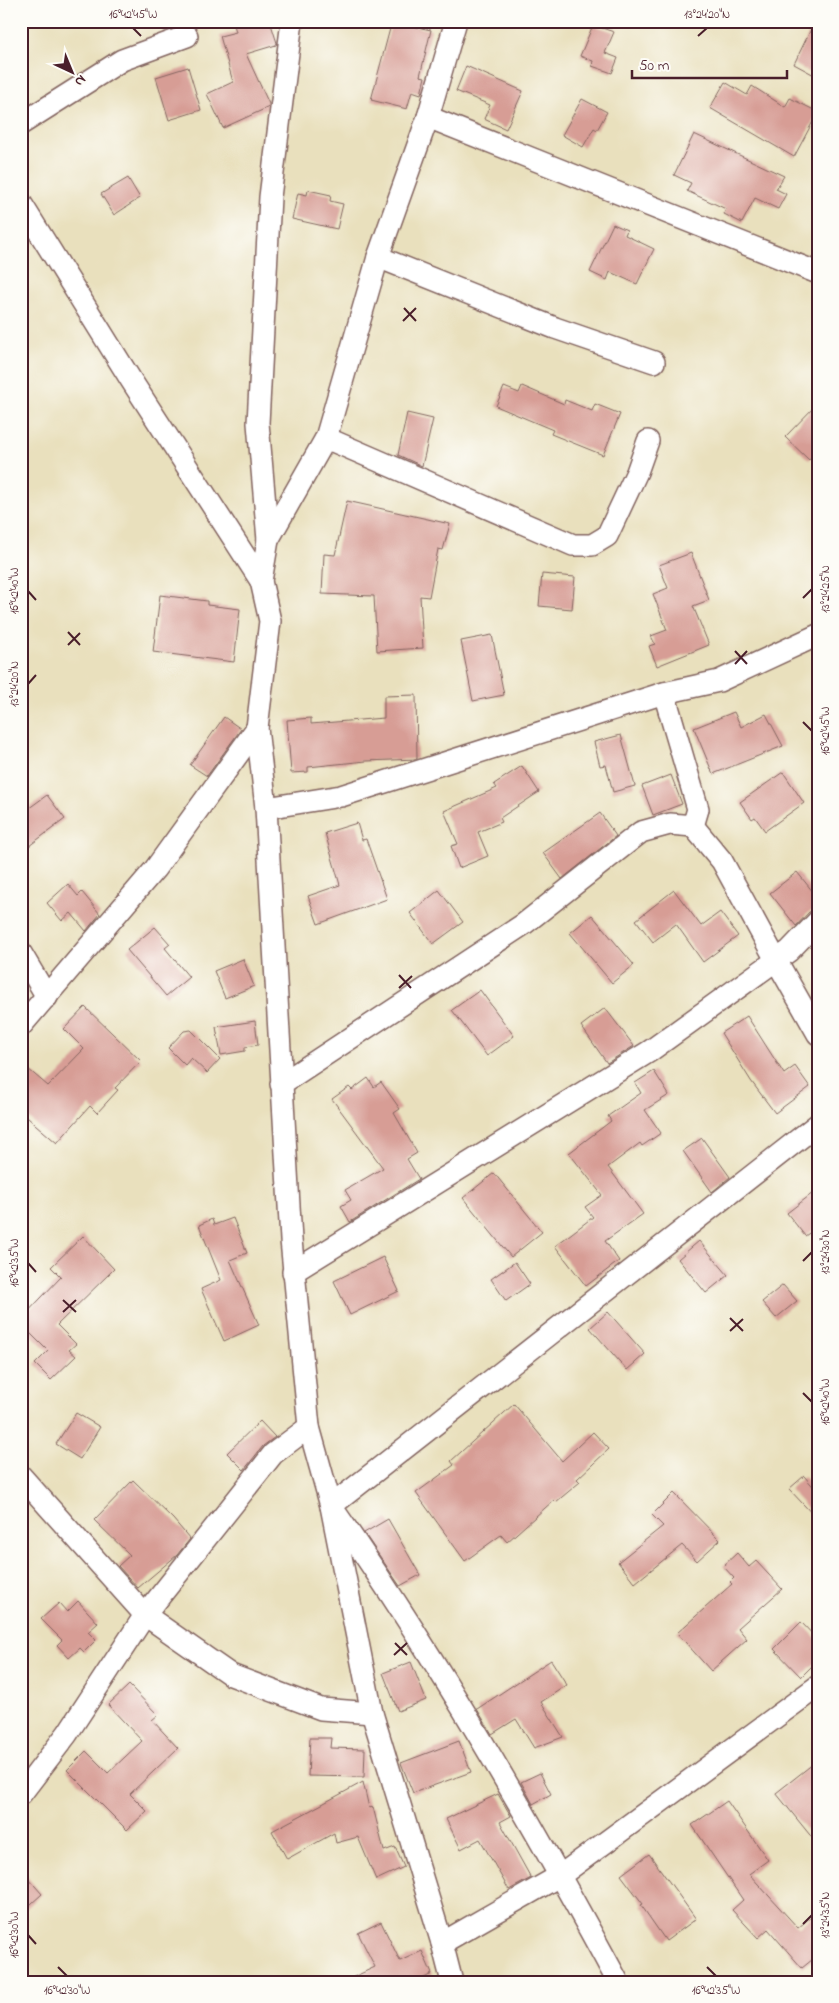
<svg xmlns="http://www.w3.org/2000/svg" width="839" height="2003" viewBox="0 0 839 2003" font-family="'Indie Flower',sans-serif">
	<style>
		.building { fill: #d79d95 }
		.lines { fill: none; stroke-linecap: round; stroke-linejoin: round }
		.street-casing { stroke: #82635e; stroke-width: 24 }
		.street { stroke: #fff; stroke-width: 21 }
		.ticks { fill: none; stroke: #4a1f2b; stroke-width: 2 }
		.neatline { fill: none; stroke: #4a1f2b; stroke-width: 2 }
		.ticks-label { font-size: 12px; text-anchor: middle; fill: #4a1f2b }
	</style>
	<rect width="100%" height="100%" fill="#fdfcf7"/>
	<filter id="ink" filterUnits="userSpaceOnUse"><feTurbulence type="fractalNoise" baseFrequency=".02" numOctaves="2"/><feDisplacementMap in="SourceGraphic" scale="10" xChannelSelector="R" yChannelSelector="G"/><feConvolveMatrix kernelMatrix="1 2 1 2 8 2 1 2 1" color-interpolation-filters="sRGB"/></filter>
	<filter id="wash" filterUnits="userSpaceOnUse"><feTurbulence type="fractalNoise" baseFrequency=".0096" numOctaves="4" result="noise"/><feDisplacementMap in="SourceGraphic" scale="20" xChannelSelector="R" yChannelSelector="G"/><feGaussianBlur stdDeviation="1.12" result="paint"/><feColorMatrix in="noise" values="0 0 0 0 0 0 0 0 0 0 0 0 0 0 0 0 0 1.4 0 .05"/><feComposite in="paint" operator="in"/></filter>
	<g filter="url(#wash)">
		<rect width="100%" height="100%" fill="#e9e0bd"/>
		<g id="blocks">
			<g class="building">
				<path d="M233,21h37l7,22 -1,2 -30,9 23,50v3l-46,21 -16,-34 26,-12 -13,-46 16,-4z"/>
				<path d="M392,21h21l-1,5 19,4 -11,46 5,1 -4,17 -9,-3 -5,18 -36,-9z"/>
				<path d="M815,21h3v56l-24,-13z"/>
				<path d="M593,25l21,7 -9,21 13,5 -6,15 -20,-7 1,-5 -13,-5z"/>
				<path d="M466,66l57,25 -17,38 -22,-10 6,-14 -34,-14z"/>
				<path d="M188,67l13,43 -32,10 -13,-43z"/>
				<path d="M725,82l22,13 5,-9 33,21 5,-9 28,14 -24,45 -84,-49z"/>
				<path d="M582,99l25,13 -10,18 -3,-2 -11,19 -21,-12z"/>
				<path d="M694,134l90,42 -8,13 10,5 -8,15 -23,-11 -13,25 -18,-9 2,-5 -39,-18 4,-8 -17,-8z"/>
				<path d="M128,178l12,20 -26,17 -13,-21z"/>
				<path d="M308,190l23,5 -1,6 13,3 -6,25 -45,-10 6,-26 9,2z"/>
				<path d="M613,224l14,6 -2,5 29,14 -17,35 -27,-12 -3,8 -17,-8z"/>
				<path d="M522,386l42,18 1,-4 27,11 3,-7 25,10 -17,41 -52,-21 2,-4 -57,-24 8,-19 15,6z"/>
				<path d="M818,403v47l-9,10 -24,-23z"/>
				<path d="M407,413l26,6 -11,47 -24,-11z"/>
				<path d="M347,501l103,23 -7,26 -5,-1 -9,48 -9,-1 3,52 -46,3 -3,-55 -52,-2 2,-40 11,1z"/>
				<path d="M691,553l18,47 -16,6 16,39 -52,21 -8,-20 6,-2 -4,-8 16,-6 -14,-36 15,-6 -9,-23z"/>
				<path d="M542,574l33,3 -3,32 -33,-3z"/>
				<path d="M160,595l47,6v4l33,4 -6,53 -81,-10z"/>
				<path d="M492,635l12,60 -31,6 -12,-60z"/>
				<path d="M416,695l1,64 -51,2 -58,6v5l-17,1 -4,-53 24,-2v6l73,-6v-22z"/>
				<path d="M734,712l7,15 25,-13 17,32 -70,28 -19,-46z"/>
				<path d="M224,717l17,12 -34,47 -17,-11z"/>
				<path d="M621,735l14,51 -22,6 -7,-27 -6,1 -6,-24z"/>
				<path d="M522,766l17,26 -39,26 2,4 -24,10 10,24 -29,12 -8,-22 7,-2 -14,-33 53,-23 -3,-4z"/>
				<path d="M783,772l21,31 -39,28 -10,-14 -3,2 -12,-17z"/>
				<path d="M671,775l11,29 -29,11 -11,-29z"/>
				<path d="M47,795l18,24 -44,33v-38z"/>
				<path d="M600,813l16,23 -54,43 -19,-26z"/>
				<path d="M357,823l5,17 4,-1 21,60 -69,25 -10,-28 32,-11 -15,-52z"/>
				<path d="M797,872l21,26v11l-9,3 -13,14 -26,-33z"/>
				<path d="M68,884l10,12 4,-4 18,22 -14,17 -15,-18 -9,8 -15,-18z"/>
				<path d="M439,890l24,32 -30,22 -23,-31z"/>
				<path d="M674,890l27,36 19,-14 18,24 -35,26 -27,-38 -23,18 -17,-22z"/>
				<path d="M592,915l42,50 -22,18 -42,-50z"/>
				<path d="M155,927l15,17 -5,4 24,29 -23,19 -39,-46z"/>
				<path d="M243,959l11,27 -29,12 -11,-27z"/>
				<path d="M480,990l34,46 -27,20 -35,-46z"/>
				<path d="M85,1007l56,54 -26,27 3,2 -21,23 -7,-7 -33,37 -36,-31v-49l27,23 36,-37 -20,-20z"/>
				<path d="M605,1008l29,38 -27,17 -26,-37z"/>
				<path d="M747,1016l37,58 11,-8 15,21 -35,26 -24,-32 -30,-48z"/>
				<path d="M255,1021l3,24 -13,2v4l-24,4 -5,-28z"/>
				<path d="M191,1030l29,29 -13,14 -16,-15 -6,7 -17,-17 16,-17z"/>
				<path d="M654,1071l15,24 -24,15 16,23 -19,13 -2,-3 -32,24 35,47 -38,27 14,20 -33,25 -31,-40 38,-29 -8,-10 17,-12 -33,-42 42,-32 -3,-5 33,-23 -6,-10z"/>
				<path d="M368,1078l6,9 7,-5 19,27 -6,4 23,40 -10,6 12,20 -69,43 -9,-16 10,-6 -6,-10 38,-22 -51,-69 17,-12 3,3z"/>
				<path d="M702,1138l28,39 -18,15 -29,-41z"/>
				<path d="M494,1173l48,59 -31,25 -48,-59z"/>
				<path d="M818,1189v38l-13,9 -18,-23z"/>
				<path d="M233,1218l14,35 -17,7 29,65 -35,16 -23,-52 20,-9 -22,-55 13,-6 2,6z"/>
				<path d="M83,1236l31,33 -57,56 19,19 -7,6 7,6 -25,24 -16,-16 13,-13 -27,-27v-5l40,-42 -10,-10z"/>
				<path d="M699,1241l29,34 -22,18 -28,-34z"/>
				<path d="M383,1257l16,34 -49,24 -16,-34z"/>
				<path d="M515,1262l15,22 -24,17 -15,-22z"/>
				<path d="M783,1285l14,16 -21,17 -14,-16z"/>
				<path d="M608,1312l37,42 -18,16 -37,-42z"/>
				<path d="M514,1404l48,57 31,-29 16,17 -32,30 3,3 -24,20 -2,-2 -47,42 -6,-7 -36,26 -49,-68 38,-28 -3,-4z"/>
				<path d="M76,1413l24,14 -20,32 -24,-15z"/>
				<path d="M260,1421l15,16 -12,9 -19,24 -17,-17z"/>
				<path d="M804,1476l14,16v28l-29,-31z"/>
				<path d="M133,1480l40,39 17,20 -13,16 -39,33 -20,-22 12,-11 -36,-35z"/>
				<path d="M674,1493l46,47 -23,21 -15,-16 -47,38 -17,-21 45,-36 -11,-11z"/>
				<path d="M388,1519l32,56 -20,11 -36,-53z"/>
				<path d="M737,1553l12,14 7,-6 26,28 -44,39 9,11 -36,32 -34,-38 55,-49 -2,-2 4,-4 -11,-12z"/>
				<path d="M78,1601l20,22 -10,9 8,8 -12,12 -4,-4 -11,10 -12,-13 5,-5 -21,-21 18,-16 8,9z"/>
				<path d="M801,1622l17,18v20l-17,17 -27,-28z"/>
				<path d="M551,1660l16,25 -26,17 22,35 -29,11 -18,-29 -24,15 -15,-25z"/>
				<path d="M411,1662l15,38 -28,11 -15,-38z"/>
				<path d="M129,1685l29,30 -6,5 26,28 -48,46 17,17 -20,19 -60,-60 19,-19 22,22 34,-32 -34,-36z"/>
				<path d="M310,1738h21l-1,10 35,1 -1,28 -56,-1z"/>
				<path d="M459,1741l12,31 -58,21 -12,-30z"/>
				<path d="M818,1760v85l-42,-52z"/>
				<path d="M540,1773l11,21 -18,10 -12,-22z"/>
				<path d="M363,1782l6,26 4,-1 11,44 11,-4 9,20 -28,13 -18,-43 -22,6 -2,-10 -47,26 -15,-28z"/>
				<path d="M498,1794l13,22 -11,6 31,56 -22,12 -29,-51 -19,10 -15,-30z"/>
				<path d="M727,1801l41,59 -19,14 49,54 20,-17v44l-16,13 -34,-39 -10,9 -26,-28 11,-10 -51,-75z"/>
				<path d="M649,1854l47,65 -30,22 -25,-36 2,-1 -22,-29z"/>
				<path d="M21,1870l21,24 -21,19z"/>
				<path d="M381,1922l19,39 22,-10 10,23 -16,8h-73l32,-15 -17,-34z"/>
			</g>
		</g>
	</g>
	<g filter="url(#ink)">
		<use href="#blocks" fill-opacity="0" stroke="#82635e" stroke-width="1"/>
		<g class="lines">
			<g class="street-casing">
				<g id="street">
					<path d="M428,117l390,156"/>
					<path d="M21,124l101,-64 65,-24"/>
					<path d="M21,203l110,177 130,201"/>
					<path d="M378,257l177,71 99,34"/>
					<path d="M326,438l247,107h19l15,-9 30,-64 11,-31"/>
					<path d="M268,540l-10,-117 12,-226 22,-176"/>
					<path d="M266,808l75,-12 323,-103 55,-12 99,-46"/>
					<path d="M693,826l29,35 54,99 42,74"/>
					<path d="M21,953l26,44"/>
					<path d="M21,1026l134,-157 102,-141"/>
					<path d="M281,1084l243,-160 117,-92 29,-8 23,2 5,-17 -34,-116"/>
					<path d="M293,1272l357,-221 139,-100 29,-30"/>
					<path d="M21,1476l124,139 86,60 90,34 51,4"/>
					<path d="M21,1794l46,-60 78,-119 128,-161 36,-27"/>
					<path d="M442,1943l119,-68 257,-189"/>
					<path d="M452,1982l-10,-39 -70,-230 -41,-207 -22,-79 -18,-187 -25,-432 -9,-80 13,-107 -9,-40 7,-41 58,-102 52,-181 50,-140 28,-96"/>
					<path d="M618,1982c-88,-163 -181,-324 -287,-476l487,-382"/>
				</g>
			</g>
			<use href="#street" class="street"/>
		</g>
	</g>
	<path class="ticks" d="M133,28l8,8M698,36l9,-8M404,308l12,13M403,321l13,-13M28,591l8,9M803,598l9,-9M68,632l12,13M68,645l12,-12M735,651l12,13M735,664l12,-13M28,684l8,-9M803,722l9,9M399,975l12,13M399,988l13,-12M803,1261l9,-9M28,1263l8,9M63,1300l13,12M63,1312l13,-12M730,1318l13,13M730,1331l13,-12M803,1393l9,9M395,1643l12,12M394,1655l13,-12M803,1924l9,-9M28,1935l8,9M58,1967l9,9M707,1967l9,9"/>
	<rect width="839" height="2003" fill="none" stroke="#fdfcf7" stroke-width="55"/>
	<g transform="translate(72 72) rotate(136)" stroke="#fdfcf7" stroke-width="4" paint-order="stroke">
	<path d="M0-4L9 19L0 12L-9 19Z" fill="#4a1f2b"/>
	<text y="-8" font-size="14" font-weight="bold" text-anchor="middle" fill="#4a1f2b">N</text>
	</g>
	<path d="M632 70v8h155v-8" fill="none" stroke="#4a1f2b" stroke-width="2.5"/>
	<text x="639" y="70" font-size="15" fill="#4a1f2b" stroke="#fdfcf7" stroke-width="4" paint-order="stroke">50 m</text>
	<rect x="28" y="28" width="784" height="1948" class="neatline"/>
	<g class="ticks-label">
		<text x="133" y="18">16°42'45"W</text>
		<text x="707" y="18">13°24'20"N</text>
		<text transform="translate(825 589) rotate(-90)" y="4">13°24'25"N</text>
		<text transform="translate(14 591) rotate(-90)" y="4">16°42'40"W</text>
		<text transform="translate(14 684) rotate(-90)" y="4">13°24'20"N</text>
		<text transform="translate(825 731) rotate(-90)" y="4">16°42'45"W</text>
		<text transform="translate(825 1252) rotate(-90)" y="4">13°24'30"N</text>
		<text transform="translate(14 1263) rotate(-90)" y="4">16°42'35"W</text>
		<text transform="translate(825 1402) rotate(-90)" y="4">16°42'40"W</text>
		<text transform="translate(825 1915) rotate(-90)" y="4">13°24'35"N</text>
		<text transform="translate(14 1935) rotate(-90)" y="4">16°42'30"W</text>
		<text x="67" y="1994">16°42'30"W</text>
		<text x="716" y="1994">16°42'35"W</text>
	</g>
</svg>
